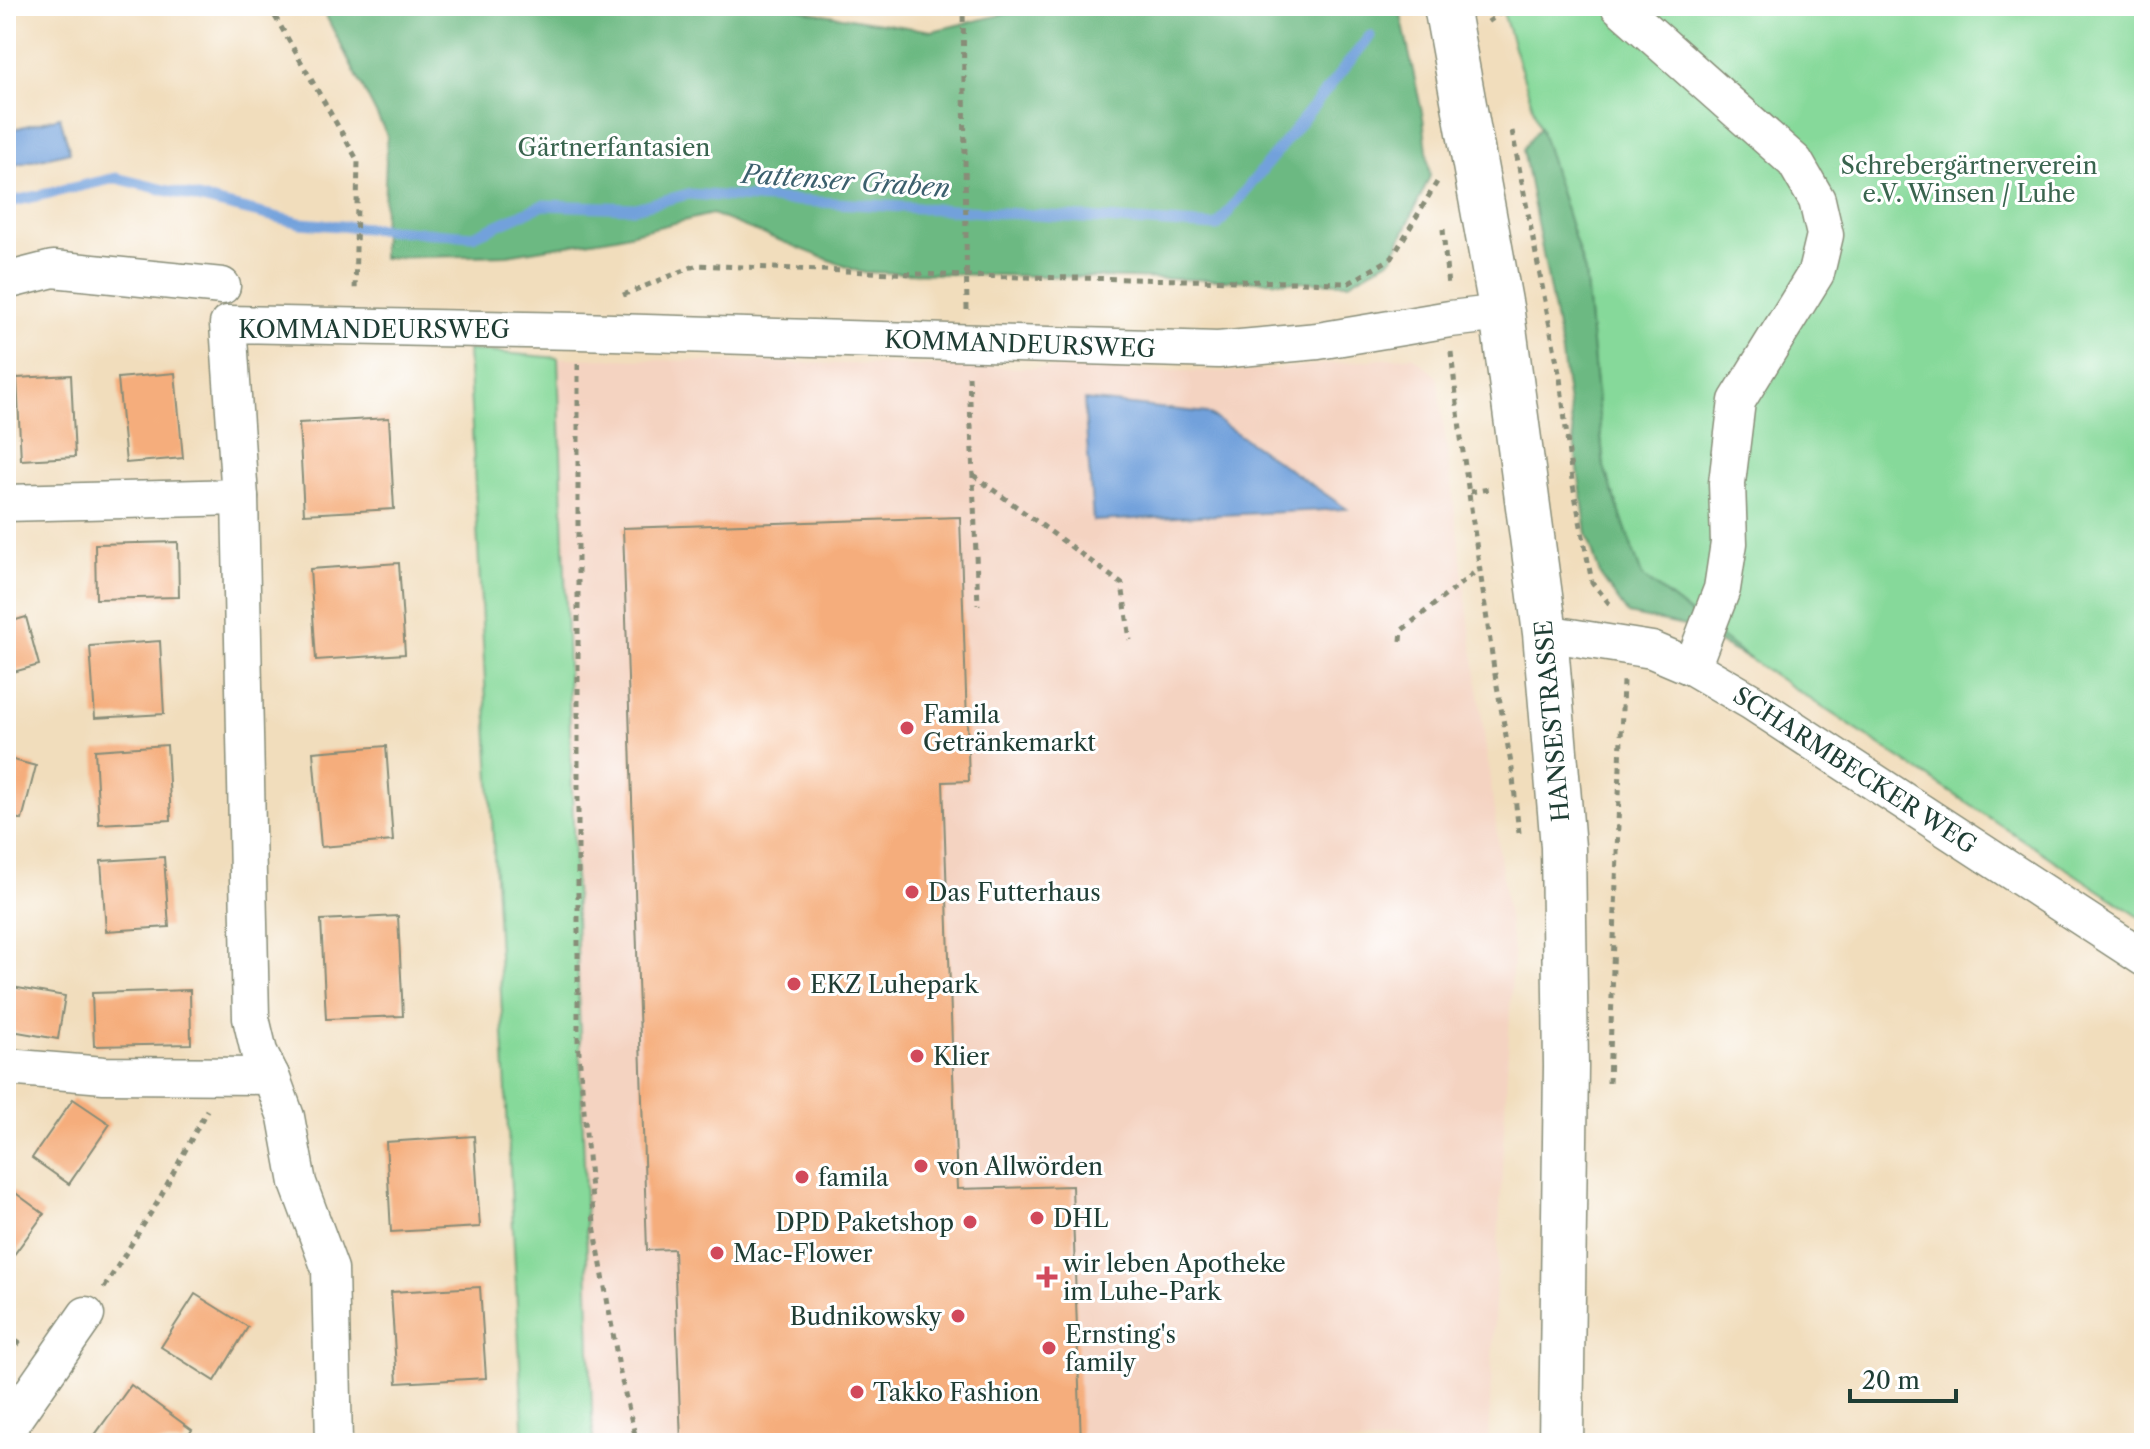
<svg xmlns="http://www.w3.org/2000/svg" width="2150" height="1449" viewBox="0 0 2150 1449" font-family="'Libre Caslon Text',serif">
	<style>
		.built { fill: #f4d3c1 }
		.green { fill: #86d99a; stroke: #528b67; stroke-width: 2 }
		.forest { fill: #6cb982; stroke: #467b5b; stroke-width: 2 }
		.water { fill: #72a1db; stroke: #486f88; stroke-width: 2 }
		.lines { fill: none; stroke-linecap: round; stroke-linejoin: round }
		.stream { stroke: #72a1db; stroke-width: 11 }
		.building { fill: #f5ad7c }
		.minor-casing { stroke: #888d78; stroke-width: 39 }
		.secondary-casing { stroke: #888d78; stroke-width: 47 }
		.path { stroke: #888d78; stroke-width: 5; stroke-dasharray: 6 6; stroke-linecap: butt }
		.minor { stroke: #fff; stroke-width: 36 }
		.secondary { stroke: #fff; stroke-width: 44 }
		.poi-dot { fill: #d1495b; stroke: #fff; stroke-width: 3 }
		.labels { text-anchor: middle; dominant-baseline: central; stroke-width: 6; stroke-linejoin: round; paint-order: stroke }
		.park-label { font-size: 24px; fill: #39644e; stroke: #fff }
		.street-label { font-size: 24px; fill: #1f3d34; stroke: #fff }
		.poi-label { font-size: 24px; fill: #1f3d34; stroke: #fff; text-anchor: start }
		.water-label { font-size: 26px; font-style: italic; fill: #3c606e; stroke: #fff }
	</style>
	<rect width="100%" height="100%" fill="#fff"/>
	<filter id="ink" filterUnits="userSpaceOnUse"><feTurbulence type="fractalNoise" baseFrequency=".0125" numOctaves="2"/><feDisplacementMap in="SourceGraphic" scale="16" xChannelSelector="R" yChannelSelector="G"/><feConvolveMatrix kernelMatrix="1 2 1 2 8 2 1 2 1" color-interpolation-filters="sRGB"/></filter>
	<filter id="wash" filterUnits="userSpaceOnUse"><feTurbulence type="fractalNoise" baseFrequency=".006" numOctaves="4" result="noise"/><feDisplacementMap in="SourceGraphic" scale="32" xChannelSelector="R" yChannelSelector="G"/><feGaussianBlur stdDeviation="1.8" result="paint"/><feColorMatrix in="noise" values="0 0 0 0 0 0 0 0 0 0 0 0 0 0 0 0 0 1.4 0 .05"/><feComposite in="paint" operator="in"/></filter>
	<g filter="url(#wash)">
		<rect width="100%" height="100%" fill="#f1ddbc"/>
		<path class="built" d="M1413,356l24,21 76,577 -25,489h-895l-35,-1085 682,14z"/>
		<g class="green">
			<path d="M1501,6h643v914l-393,-260 -109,-84 -38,-109 -19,-195z"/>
			<path d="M468,350l90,8 35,1085h-69z"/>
		</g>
		<g class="forest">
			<path d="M321,6h472l17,6 122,19 107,-25h360l24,111 7,59 -38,82 -43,25 -489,-11 -148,-58 -96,23 -109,18 -125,3 5,-123z"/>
			<path d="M1540,127l45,145 19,195 38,109 109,84 -62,-33 -61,-13 -28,-39 -13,-41 -25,-180 -39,-205z"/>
		</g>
		<g class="water">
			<path d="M60,117l10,35 -64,15v-36z"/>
			<path d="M1084,400l123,13 140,96 -254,12z"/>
		</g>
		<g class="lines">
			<path class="stream" d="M6,203l110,-25 184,45 173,13 70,-31 92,3 53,-14 529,32 153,-190"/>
		</g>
		<g id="blocks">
			<g class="building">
				<path d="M175,373l8,85 -57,5 -8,-85z"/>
				<path d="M71,375l4,82 -54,3 -4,-82z"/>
				<path d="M389,418l5,91 -90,5 -5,-91z"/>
				<path d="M960,517l9,264 -26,1 14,407 115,-3 9,257h-400l-7,-194 -27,1 -24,-722z"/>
				<path d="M178,542l1,55 -83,2 -1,-55z"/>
				<path d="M399,563l6,91 -89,6 -6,-91z"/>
				<path d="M26,617l13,48 -33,9v-51z"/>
				<path d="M160,641l4,73 -69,4 -5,-72z"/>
				<path d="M167,745l4,75 -72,4 -4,-74z"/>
				<path d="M386,746l7,95 -72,6 -8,-95z"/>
				<path d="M6,758l30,8 -14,54 -16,-5z"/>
				<path d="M164,857l5,70 -63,4 -5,-70z"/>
				<path d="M398,916l5,100 -77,3 -5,-99z"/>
				<path d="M6,986l59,10 -7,43 -52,-9z"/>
				<path d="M190,990l1,54 -97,2 -2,-53z"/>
				<path d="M73,1099l37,25 -41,60 -37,-26z"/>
				<path d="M474,1136l6,91 -89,5 -5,-90z"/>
				<path d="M6,1186l38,28 -34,46 -4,-3z"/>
				<path d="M480,1287l6,91 -89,5 -6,-91z"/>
				<path d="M195,1294l53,33 -33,54 -54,-34z"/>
				<path d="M131,1385l61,45 -9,13h-94z"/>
			</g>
		</g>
	</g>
	<g filter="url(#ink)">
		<use href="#blocks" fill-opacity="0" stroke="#888d78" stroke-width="2"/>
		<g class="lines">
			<g class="minor-casing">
				<g id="minor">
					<path d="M1619,6l176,156 22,38 8,35 -9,38 -79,128 -10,82 2,60 -7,46 -30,78"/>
					<path d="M6,281l47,-12 169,17"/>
					<path d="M6,503l234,-6"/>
					<path d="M1545,633l107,17 40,17 60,35 392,256"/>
					<path d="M6,1067l98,8 167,1"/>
					<path d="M6,1430l80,-115"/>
					<path d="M334,1443l-4,-174 -32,-86 -12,-66 -15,-41 -12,-24 -8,-34 -11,-521 -12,-173 351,7 639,19 100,-9 132,-22 52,-6"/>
				</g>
			</g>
			<g class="secondary-casing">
				<path id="secondary" d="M1446,6l56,307 43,320 18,214 3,219 -5,377"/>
			</g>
			<g class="path">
				<path d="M269,6l89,155 -3,132"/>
				<path d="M864,6l18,4 81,-3"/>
				<path d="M1488,22l22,-16"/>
				<path d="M1512,131l48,247 12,102 20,102 20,25"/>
				<path d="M1443,229l5,58"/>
				<path d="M623,295l74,-30 269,11 383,7 43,-25 45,-76"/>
				<path d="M967,310l-4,-302 9,-2"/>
				<path d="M1451,352l10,86 33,231 18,100 7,64"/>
				<path d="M578,364v677l16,184 26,148 17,70"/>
				<path d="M969,376l9,229"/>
				<path d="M973,475l149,109 8,56"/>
				<path d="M1470,492l19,-3"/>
				<path d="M1401,641l1,-11 77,-61"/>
				<path d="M1609,1083l14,-402"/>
				<path d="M104,1288l53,-85 50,-93"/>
				<path d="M6,1334l17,12"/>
			</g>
			<use href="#minor" class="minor"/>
			<use href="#secondary" class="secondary"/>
		</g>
	</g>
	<g class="poi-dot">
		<circle cx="907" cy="728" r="8"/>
		<circle cx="912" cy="892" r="8"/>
		<circle cx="794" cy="984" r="8"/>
		<circle cx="917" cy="1056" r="8"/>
		<circle cx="921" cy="1166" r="8"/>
		<circle cx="802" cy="1177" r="8"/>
		<circle cx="1037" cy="1218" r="8"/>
		<circle cx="970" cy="1222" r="8"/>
		<circle cx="717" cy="1253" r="8"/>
		<path d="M1043 1265h8v8h8v8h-8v8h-8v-8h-8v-8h8z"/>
		<circle cx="958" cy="1316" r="8"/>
		<circle cx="1049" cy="1348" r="8"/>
		<circle cx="857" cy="1392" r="8"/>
	</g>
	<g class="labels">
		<g class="park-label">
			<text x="614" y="147">Gärtnerfantasien</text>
			<text x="1969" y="165">Schrebergärtnerverein<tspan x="1969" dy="28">e.V. Winsen / Luhe</tspan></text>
		</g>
		<g class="street-label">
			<text x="374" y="329">KOMMANDEURSWEG</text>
			<text transform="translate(1020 344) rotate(2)">KOMMANDEURSWEG</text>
			<text transform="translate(1552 721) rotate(-95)">HANSESTRASSE</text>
			<text transform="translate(1855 770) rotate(33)">SCHARMBECKER WEG</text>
		</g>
		<g class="poi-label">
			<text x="923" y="714">Famila<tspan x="923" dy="28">Getränkemarkt</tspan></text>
			<text x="928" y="892">Das Futterhaus</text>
			<text x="810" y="984">EKZ Luhepark</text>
			<text x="933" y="1056">Klier</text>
			<text x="937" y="1166">von Allwörden</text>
			<text x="818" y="1177">famila</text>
			<text x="1053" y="1218">DHL</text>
			<text x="954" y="1222" text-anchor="end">DPD Paketshop</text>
			<text x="733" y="1253">Mac-Flower</text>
			<text x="1063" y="1263">wir leben Apotheke<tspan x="1063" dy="28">im Luhe-Park</tspan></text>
			<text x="942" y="1316" text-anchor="end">Budnikowsky</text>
			<text x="1065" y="1334">Ernsting's<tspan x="1065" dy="28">family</tspan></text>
			<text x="873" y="1392">Takko Fashion</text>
		</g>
		<g class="water-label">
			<text transform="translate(846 181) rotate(4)">Pattenser Graben</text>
		</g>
	</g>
	<rect width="2150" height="1449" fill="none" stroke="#fff" stroke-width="32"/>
	<path d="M1850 1389v12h106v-12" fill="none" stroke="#1f3d34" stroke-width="4"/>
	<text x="1862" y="1389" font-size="24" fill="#1f3d34" stroke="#ffffff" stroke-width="6" paint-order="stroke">20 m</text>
</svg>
